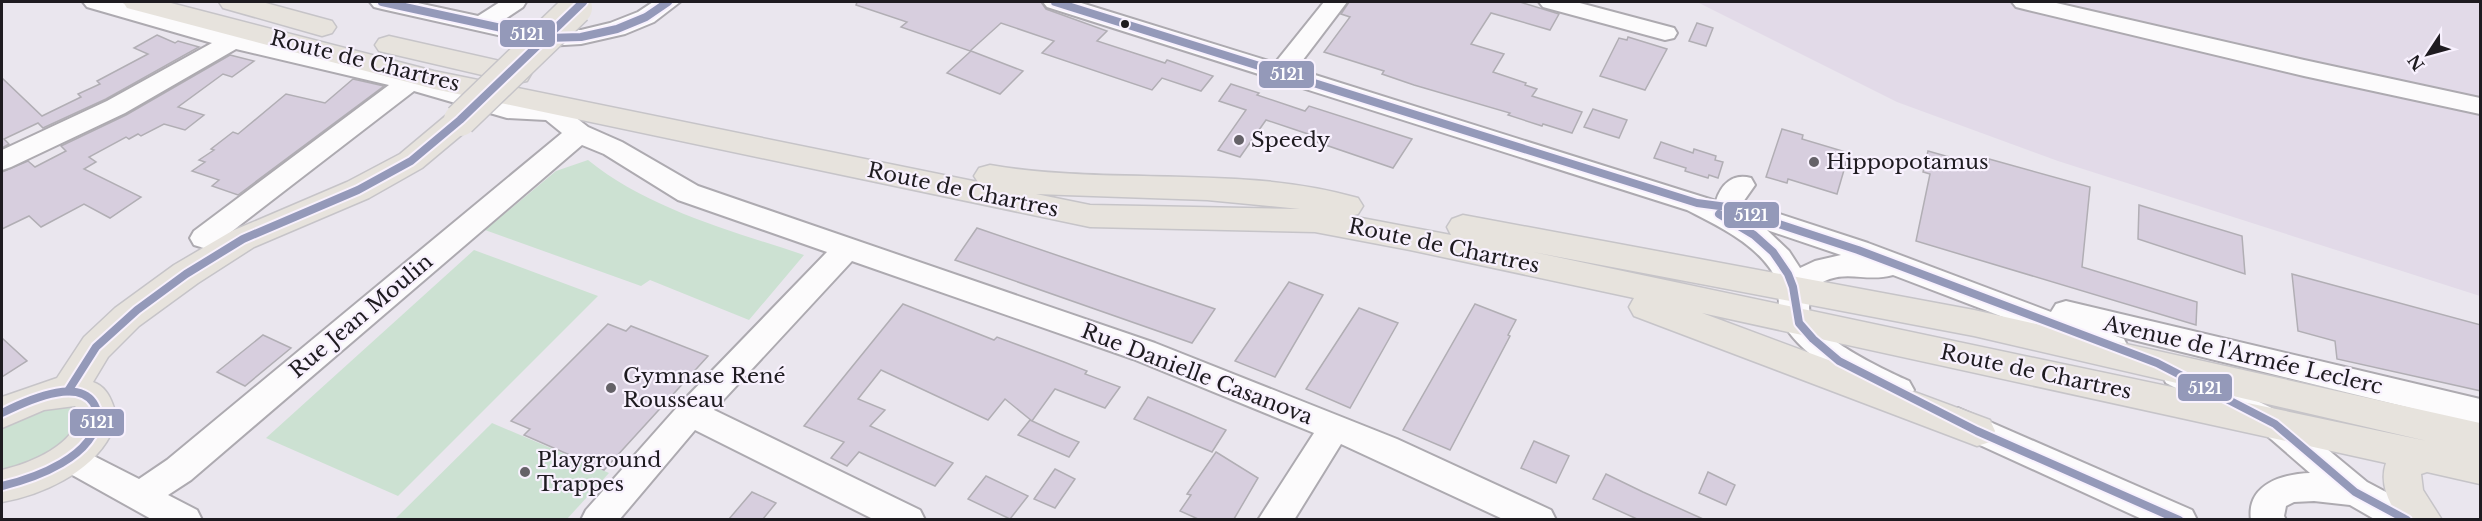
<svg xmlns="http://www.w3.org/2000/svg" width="2482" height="521" viewBox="0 0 2482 521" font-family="'Libre Baskerville',serif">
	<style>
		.built { fill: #e2dae8 }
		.green { fill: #cce1d2 }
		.building { fill: #d7cede; stroke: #b1aeb4; stroke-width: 1.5 }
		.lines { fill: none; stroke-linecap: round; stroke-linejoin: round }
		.minor-casing { stroke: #adaab0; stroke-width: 4 }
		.major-casing { stroke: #c6c4c8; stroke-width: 3 }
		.minor { fill: #fcfbfc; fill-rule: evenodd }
		.major { fill: #e7e3dd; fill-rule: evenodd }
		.major-bridge-casing { stroke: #c6c4c8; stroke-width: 35; stroke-linecap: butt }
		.major-bridge { stroke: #e7e3dd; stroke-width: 32 }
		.bus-1-casing { stroke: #f8f1fe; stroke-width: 12 }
		.bus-1 { stroke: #9499b9; stroke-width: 8 }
		.bus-dot { fill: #1e1b20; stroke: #f8f1fe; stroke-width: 2 }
		.poi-dot { fill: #656268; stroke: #f8f1fe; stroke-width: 2 }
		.labels { text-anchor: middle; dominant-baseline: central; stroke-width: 4.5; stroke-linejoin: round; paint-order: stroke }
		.street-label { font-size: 21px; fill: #1e1b20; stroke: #f8f1fe }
		.poi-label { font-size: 21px; fill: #1e1b20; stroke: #f8f1fe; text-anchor: start }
		.line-badge { stroke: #f8f1fe; stroke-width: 2 }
		.badge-label { font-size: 16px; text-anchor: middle; font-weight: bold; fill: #fff }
	</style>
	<rect width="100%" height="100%" fill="#eae6ee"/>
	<path class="built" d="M1697,2h783v294l-422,-135 -161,-59z"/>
	<g class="green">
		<path d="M588,160c60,49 144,71 216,95l-55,65 -99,-40 -9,6 -156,-56 71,-59z"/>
		<path d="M474,250l124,46 -200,200 -132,-58z"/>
		<path d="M62,405l10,4 6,6 1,8 -11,21 -56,29h-10v-47l18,-12z"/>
		<path d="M492,423l117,50 -42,46 -173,1z"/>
	</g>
	<g class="building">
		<path d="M857,2h184l5,7 61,22 -10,10 68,22 2,-3 46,16 -12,15 -39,-13 -10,12 -110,-37 12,-12 -53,-18 -31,28 -69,-24 6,-5 -51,-17z"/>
		<path d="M1349,2h171l39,12 -9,16 -59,-17 -20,31 33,10 -11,18 33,11 -1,2 12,4 -5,7 50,16 -10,21 -29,-9 -1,2 -34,-11 2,-2 -96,-28 -32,-11 2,-3 -60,-19 26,-35 -9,-3z"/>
		<path d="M1697,23l16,5 -7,18 -17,-5z"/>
		<path d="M157,35l18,8 3,-2 21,6 -93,52 -63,29 -5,-5 -34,16 5,5 -7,4v-70l40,38 39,-19 -3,-3 22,-10 -3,-3 51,-27 -14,-6z"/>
		<path d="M1628,37l39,12 -22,41 -45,-14 19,-38 8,2z"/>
		<path d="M971,51l52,20 -23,23 -53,-21z"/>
		<path d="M230,55l24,6 -22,16 -9,-3 -45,33 26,8 -19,15 -21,-6 -23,12 -3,-2 -9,5 -3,-2 -37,20 7,5 -12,7 57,28 -31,21 -26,-14 -43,23 -12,-11 -27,13v-57l26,-11 7,6 31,-16 -5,-5 65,-31z"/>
		<path d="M353,79l31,7 -146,109 -26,-9 7,-6 -27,-9 13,-9 -6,-2 15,-10 -3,-1 22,-17 5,2 48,-40 39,9z"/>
		<path d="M1231,84l28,9 -2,2 48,16 4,-5 103,33 -19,29 -85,-29 3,-4 -45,-15 -26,37 -22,-7 28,-40 -27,-9z"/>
		<path d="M1593,109l34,11 -8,18 -35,-11z"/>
		<path d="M1782,129l21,6 -1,4 47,14 -12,41 -49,-15 -1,4 -21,-6z"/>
		<path d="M1661,142l32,11 1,-4 22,7 -1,4 8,2 -5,16 -9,-3 -1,3 -23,-7 1,-3 -32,-10z"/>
		<path d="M1928,151l60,17 1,-9 101,28 -8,80 115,35 -1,23 -280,-84 14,-67 -7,-2z"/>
		<path d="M2139,205l103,31 3,38 -107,-35z"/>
		<path d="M977,228l238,81 -23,34 -237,-83z"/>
		<path d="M2292,274l189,51v66l-144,-32 -2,-18 -37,-10z"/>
		<path d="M1289,282l34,13 -48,82 -40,-16z"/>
		<path d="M903,304l91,36 3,-3 67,25 23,9 -2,3 35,13 -15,21 -50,-19 -23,32 -27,-22 -17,21 -107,-50 -23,29 27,11 -15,16 83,37 -18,23 -76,-34 -12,14 -16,-8 13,-16 -40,-16z"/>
		<path d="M1475,304l41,16 -8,15 2,1 -60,114 -47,-20z"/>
		<path d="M1359,308l39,15 -48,85 -44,-19z"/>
		<path d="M608,324l18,7 5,-5 77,30 -104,114 -80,-35 6,-6 -19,-8z"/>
		<path d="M263,335l28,13 -46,38 -28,-14z"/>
		<path d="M2,338l25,23 -25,16z"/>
		<path d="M1148,397l41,17 37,16 -14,22 -78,-33z"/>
		<path d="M1030,420l30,14 19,8 -10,15 -51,-22z"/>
		<path d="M1534,441l35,15 -13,27 -35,-15z"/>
		<path d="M1216,452l42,26 -24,41h-36l-18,-8 11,-16 -4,-1z"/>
		<path d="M1055,469l20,10 -20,29 -21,-9z"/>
		<path d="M1708,472l27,13 -9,20 -27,-12z"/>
		<path d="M1606,474l37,18 60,27h-66l-44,-20z"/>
		<path d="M986,476l42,20 -18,23 -42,-20z"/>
		<path d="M752,492l24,11 -13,16h-34z"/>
	</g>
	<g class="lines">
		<g class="minor-casing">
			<g id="minor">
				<path d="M83,2h36l118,32 173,40 98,28 53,4 27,21 34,15 76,44 457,157 242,96 154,71 5,10h-51l-164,-76 -47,76h-36l56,-87 -181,-74 -281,-98 -138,149 206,100 5,10h-50l-180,-90 -76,90h-38l5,-10 94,-106 147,-152 -149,-52 -74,-46 -22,-9 -391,335 -23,15 29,15 5,10h-49l-95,-53 -5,-9 5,-9 11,-4 11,4 59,30 28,-19 395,-327 -16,-13 -39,-2 -93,-27 -200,154 -10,3 -10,-3 -4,-7 4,-7 195,-146 -153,-36 -111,64 -114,54 -9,3v-20l105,-49 105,-58 -125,-36z"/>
				<path d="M370,2h43l65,14 22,-14h26l-3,5 -21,14 45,9h34l29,-7 28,-11 15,-10h27l-26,20 -29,12 -44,10 -34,2 -165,-37 -8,-2z"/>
				<path d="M1043,2h35l197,61 49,-61h23l-51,67 420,132c5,-17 17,-28 35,-23l4,7 -12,17 125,41 183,69 5,-8 10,-3 414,98v26l-367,-90 11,4 4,8 -4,8 -11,4 -220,-84c-32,9 -51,-11 -84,16 1,8 -1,17 1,24 9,24 76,56 99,66l5,9 -5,9 -11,3c-34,-11 -104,-48 -116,-83 -7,-19 2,-32 -13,-52 -20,-27 -53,-42 -82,-57l-640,-203zM1767,230l74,25 -26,6 -15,7 -11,-17z"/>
				<path d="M1539,2h37l98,26 3,5 -3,5 -9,2 -122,-33z"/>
				<path d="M2012,2h40l252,58 176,38v16l-176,-38 -280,-67 -8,-2z"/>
				<path d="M2177,362l109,53 81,67 53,28 5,10h-49l-26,-15 -36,-4 -20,1 -8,4 -2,10 2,4h-35c-5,-36 32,-46 59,-47l-46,-40 -98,-50 -4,-9 4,-9z"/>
				<path d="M1958,408l234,102 5,10h-53l-197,-90 -5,-9 5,-9z"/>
			</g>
		</g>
		<g class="major-casing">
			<g id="major">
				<path d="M123,2h44l267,69 544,111 -4,-6 5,-8 11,-3c120,21 251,-1 368,33l5,8 -5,8 -7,2 100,19 -4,-8 5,-8 11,-4 511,95 506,113v61l-53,-12 -6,2 2,16 19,30h-42c-11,-18 -21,-36 -14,-57l-684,-150 288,107 5,11 -5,11 -13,4 -343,-130 -5,-9 5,-9 -224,-48 -95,-18 -225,-5 -656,-138 -307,-81zM1036,194l171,6 93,9 -210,-4zM1533,252l441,84 453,105z"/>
				<path d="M219,2h43l70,19 4,6 -4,6 -10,3 -99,-28z"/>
				<path d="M389,36l138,31 4,7 -4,7 -10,2 -138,-32 -4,-6 4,-6z"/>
				<path d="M460,110l11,3 4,7 -4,7 -49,41 -53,30 -115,49 -56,36 -59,43 -31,31 -15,25c11,4 16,12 20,23 5,11 2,21 -3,31 -20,37 -68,59 -108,66v-32c29,-7 74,-25 78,-58l-5,-6 -31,4 -42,18v-31l55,-19 27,-41 31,-29 59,-43 58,-34 115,-49 53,-28 49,-41z"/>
			</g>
		</g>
		<use href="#minor" class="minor"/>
		<use href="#major" class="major"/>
		<g class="major-bridge-casing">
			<path id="major-bridge" d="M460,120l116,-112"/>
		</g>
		<use href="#major-bridge" class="major-bridge"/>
		<g class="bus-1-casing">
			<g id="bus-1">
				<path d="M382,2l165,36 34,-1 36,-8 29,-12 22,-15"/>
				<path d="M1055,2l642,201 30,4 131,43 299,113 118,61 80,68 52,28"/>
				<path d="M1719,214l35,21 19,17 15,22 5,13 6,36 14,16 26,22 138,70 202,89"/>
				<path d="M68,391l28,-44 41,-37 49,-36 57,-35 115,-49 53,-29 49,-41 123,-118"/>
				<path d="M2,413c24,-12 89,-43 96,3 -3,41 -63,62 -96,70"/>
			</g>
		</g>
		<use href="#bus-1" class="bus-1"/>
	</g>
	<circle class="bus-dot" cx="1125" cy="24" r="5"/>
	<g class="poi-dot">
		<circle cx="1239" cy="140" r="6"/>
		<circle cx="1814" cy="162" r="6"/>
		<circle cx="611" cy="388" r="6"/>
		<circle cx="525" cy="472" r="6"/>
	</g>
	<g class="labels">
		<g class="street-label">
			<text transform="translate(365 61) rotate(14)">Route de Chartres</text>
			<text transform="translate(963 190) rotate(12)">Route de Chartres</text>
			<text transform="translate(1444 246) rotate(12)">Route de Chartres</text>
			<text transform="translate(361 316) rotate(-40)">Rue Jean Moulin</text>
			<text transform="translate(2243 355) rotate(13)">Avenue de l'Armée Leclerc</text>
			<text transform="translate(2036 372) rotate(12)">Route de Chartres</text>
			<text transform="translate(1197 374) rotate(21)">Rue Danielle Casanova</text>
		</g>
		<g class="poi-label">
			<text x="1251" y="140">Speedy</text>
			<text x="1826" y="162">Hippopotamus</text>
			<text x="623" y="376">Gymnase René<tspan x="623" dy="24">Rousseau</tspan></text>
			<text x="537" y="460">Playground<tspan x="537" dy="24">Trappes</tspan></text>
		</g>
	</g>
	<g class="line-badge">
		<rect x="499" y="19" width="57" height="29" rx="6" fill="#9499b9"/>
		<rect x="1258" y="60" width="57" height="29" rx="6" fill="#9499b9"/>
		<rect x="1723" y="201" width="57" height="28" rx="6" fill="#9499b9"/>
		<rect x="2177" y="373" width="56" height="29" rx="6" fill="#9499b9"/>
		<rect x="69" y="408" width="56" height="29" rx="6" fill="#9499b9"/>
	</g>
	<g class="badge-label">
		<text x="527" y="40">5121</text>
		<text x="1287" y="80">5121</text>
		<text x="1751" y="221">5121</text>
		<text x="2205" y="394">5121</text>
		<text x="97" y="428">5121</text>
	</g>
	<rect width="2482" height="521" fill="none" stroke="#1e1b20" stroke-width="6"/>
	<g transform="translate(2428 54) rotate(234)" stroke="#f8f1fe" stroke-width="4.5" paint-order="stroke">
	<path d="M0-4.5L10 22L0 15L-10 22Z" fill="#1e1b20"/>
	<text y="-9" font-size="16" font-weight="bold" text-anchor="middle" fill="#1e1b20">N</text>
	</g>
</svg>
